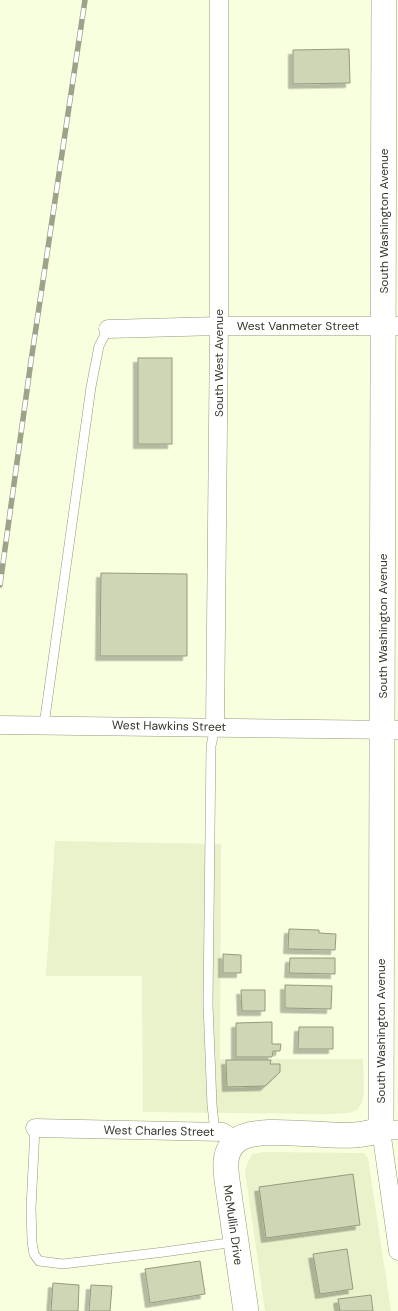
<svg xmlns="http://www.w3.org/2000/svg" width="398" height="1311" viewBox="0 0 398 1311" font-family="'DM Sans',sans-serif">
	<style>
		.built { fill: #e9f2cb }
		.building { fill: #ced6b6; stroke: #949b7d; filter: url(#shadow) }
		.lines { fill: none; stroke-linecap: round; stroke-linejoin: round }
		.lane-casing { stroke: #949a7c; stroke-width: 10 }
		.street-casing { stroke: #949a7c; stroke-width: 19 }
		.secondary-casing { stroke: #949a7c; stroke-width: 26 }
		.lane { stroke: #fff; stroke-width: 9 }
		.street { stroke: #fff; stroke-width: 18 }
		.secondary { stroke: #fff; stroke-width: 25 }
		.rail-casing { stroke: #9da28b; stroke-width: 5.5 }
		.rail { stroke: #fff; stroke-width: 4; stroke-dasharray: 11; stroke-linecap: butt }
		.labels { text-anchor: middle; dominant-baseline: central; stroke-width: 5; stroke-linejoin: round; paint-order: stroke }
		.street-label { font-size: 12px; fill: #34362a; stroke: #fff }
	</style>
	<defs>
		<filter id="shadow"><feDropShadow dx="-4.5" dy="4.5" stdDeviation="0" flood-color="#0004"/></filter>
	</defs>
	<rect width="100%" height="100%" fill="#f7ffde"/>
	<g class="built">
		<path d="M55,841l166,3 -1,215h143l1,33 -2,10 -5,8 -8,3 -24,1 -182,-2 -1,-136h-96z"/>
		<path d="M263,1152l101,1 4,5 23,153h-126l-20,-140 3,-9 4,-8z"/>
	</g>
	<g class="building">
		<path d="M349,49l1,34 -57,1v-34z"/>
		<rect x="138" y="358" width="34" height="86"/>
		<path d="M101,573l86,1v82h-87z"/>
		<path d="M289,929l30,1v3l17,1 -1,16 -47,-1z"/>
		<path d="M223,954l18,1v18h-18z"/>
		<path d="M290,958h45v16l-46,-1z"/>
		<path d="M285,985l47,1 -1,23 -46,-1z"/>
		<path d="M241,990h24v21h-23z"/>
		<path d="M272,1022v22h9l-1,7h-7l-1,6h-36v-34z"/>
		<path d="M299,1027h34v22h-35z"/>
		<path d="M226,1060h45l-1,4h10v8l-15,14 -38,1z"/>
		<path d="M353,1174l7,51 -94,13 -7,-51z"/>
		<path d="M347,1249l6,40 -33,5 -7,-40z"/>
		<path d="M200,1261l5,33 -55,9 -5,-34z"/>
		<path d="M53,1283l26,2 -1,26h-27z"/>
		<path d="M91,1285l21,1 -2,25h-21z"/>
		<path d="M371,1295l2,16h-33l-2,-12z"/>
	</g>
	<g class="lines">
		<g class="lane-casing">
			<g id="lane">
				<path d="M44,725l47,-338 8,-41 9,-17"/>
				<path d="M215,727l-4,19 -3,258 4,101 3,27"/>
				<path d="M35,1128l-4,80 1,34 2,12 5,7 24,3 101,-12 71,-10"/>
			</g>
		</g>
		<g class="street-casing">
			<g id="street">
				<path d="M108,329l111,-3h179"/>
				<path d="M0,725l398,5"/>
				<path d="M215,727l4,-401v-326"/>
				<path d="M35,1128l188,4 13,9"/>
				<path d="M398,1130h-17l17,121"/>
			</g>
		</g>
		<g class="secondary-casing">
			<path id="secondary" d="M246,1311l-19,-131c-2,-14 -3,-29 9,-39 20,-17 90,-3 118,-6 9,0 18,-3 27,-5l3,-1130"/>
		</g>
		<use href="#lane" class="lane"/>
		<use href="#street" class="street"/>
		<use href="#secondary" class="secondary"/>
		<g class="rail-casing">
			<path id="rail" d="M0,585l31,-224 54,-361"/>
		</g>
		<use href="#rail" class="rail"/>
	</g>
	<g class="labels">
		<g class="street-label">
			<text transform="translate(384 221) rotate(-90)">South Washington Avenue</text>
			<text x="298" y="326">West Vanmeter Street</text>
			<text transform="translate(219 363) rotate(-90)">South West Avenue</text>
			<text transform="translate(383 626) rotate(-90)">South Washington Avenue</text>
			<text transform="translate(169 726) rotate(1)">West Hawkins Street</text>
			<text transform="translate(381 1031) rotate(-90)">South Washington Avenue</text>
			<text transform="translate(159 1131) rotate(1)">West Charles Street</text>
			<text transform="translate(233 1225) rotate(82)">McMullin Drive</text>
		</g>
	</g>
</svg>
